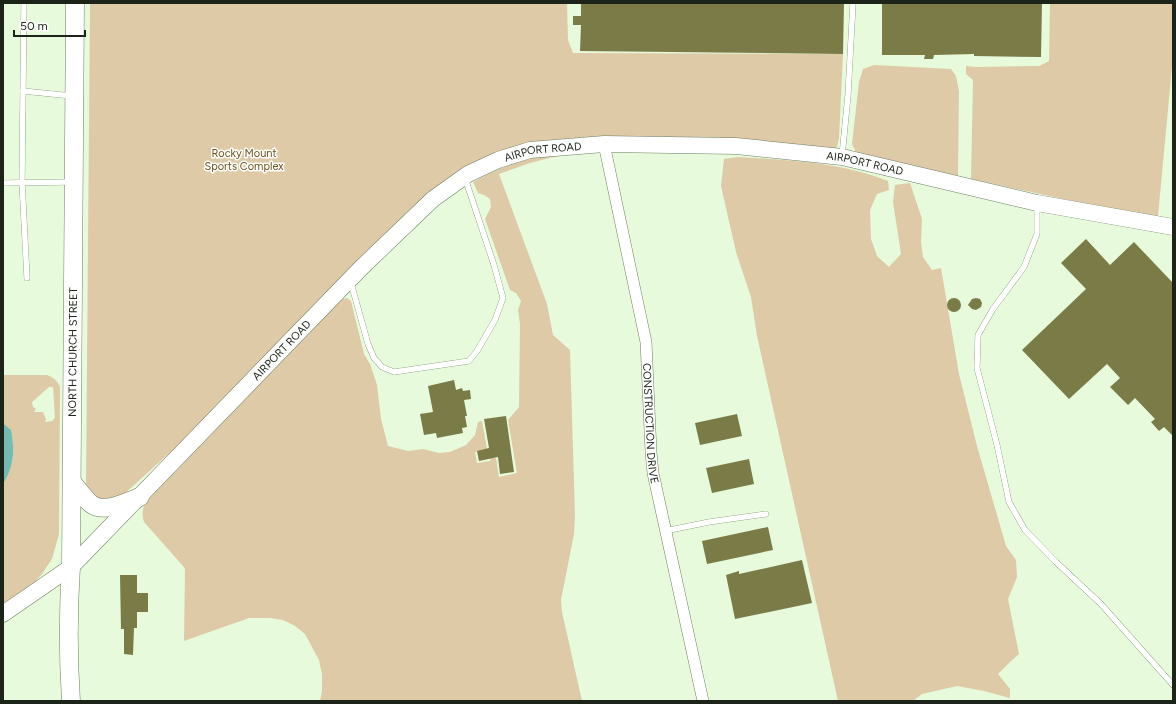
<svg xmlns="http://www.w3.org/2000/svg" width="1176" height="704" viewBox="0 0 1176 704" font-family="Figtree,sans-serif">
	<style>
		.green { fill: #decaa7; fill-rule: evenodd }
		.water { fill: #76bbb2 }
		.building { fill: #7b7b48 }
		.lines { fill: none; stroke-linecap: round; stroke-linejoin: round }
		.service-casing { stroke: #6d7e63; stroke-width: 6 }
		.minor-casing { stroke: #6d7e63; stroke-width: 12 }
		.secondary-casing { stroke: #6d7e63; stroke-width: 17 }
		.primary-casing { stroke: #6d7e63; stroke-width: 19 }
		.service { stroke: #fff; stroke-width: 5.5 }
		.minor { stroke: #fff; stroke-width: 11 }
		.secondary { stroke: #fff; stroke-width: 16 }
		.primary { stroke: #fff; stroke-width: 18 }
		.labels { text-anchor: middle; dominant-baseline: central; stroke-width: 3; stroke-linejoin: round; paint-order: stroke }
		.street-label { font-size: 11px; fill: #1c2318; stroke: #fff }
		.park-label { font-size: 11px; fill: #6e521a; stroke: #fff }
	</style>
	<rect width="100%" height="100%" fill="#e7fadb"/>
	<g class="green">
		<path d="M90,3h477l1,37 5,13 270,1 -4,84 -2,9 -5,3 -219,-12 -132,24 -274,259 -40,34 -46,42 -20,3 -12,-9 -3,-7z"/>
		<path d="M1050,3h123v53l-15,160 -6,2 -181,-39 2,-99 -7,-6v-8l10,1 63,-1 10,-5z"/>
		<path d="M874,65l77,4 5,7 3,15 -1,85 -91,-19 -11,-5 -4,-8 7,-62 4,-13z"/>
		<path d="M569,153l-39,10 -31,11 48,130 6,31 17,15 5,165 -1,19 -13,66 1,12 20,89h-262l2,-10v-17l-3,-14 -14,-26 -10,-8 -12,-6 -13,-2h-21l-65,23 1,-72 -2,-3 -39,-44c-2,-7 -2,-12 1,-19l196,-203 6,-2 4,3 13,53 6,10 7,21 4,34 7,27 20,5 15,-2 16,4 11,-1 16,-7 9,-10 3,-13 4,-1 5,28 -12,3 2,11 13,-2 1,-3h5l3,19 18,-4 -9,-53 11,-13 1,-83 -2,-14 3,-9 -5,-8 -6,-3 -25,-71 6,-12 -1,-8 -6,-4 -6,-2 -5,-11c20,-11 42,-21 64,-26 11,-2 22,-2 32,-3z"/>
		<path d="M737,157c51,3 103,5 151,24l1,9 -12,4 -7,16 1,29 6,17 12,11 12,-13 -8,-52 2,-17 15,-2 12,36 -1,23 2,15 9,13 9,-2 18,106 18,72 29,100 10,14 1,17 -9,22 11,55 -10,9 -11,11 12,15v9l-26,-7 -27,-5 -35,8 -9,7h-75l-81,-365 -6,-39 -15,-45 -15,-66 3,-27z"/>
		<path d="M4,375h43c7,3 10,5 13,12l-1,147 -7,25 -10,15 -11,12 -28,18v-120c11,-19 12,-32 8,-54l-8,-7v-47zM49,387h4l2,31 -3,3 -7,1 1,-3 -3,-7h-9l2,-3 -3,-2 -1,-5z"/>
	</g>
	<path class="water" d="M3,423l8,7c4,21 3,36 -8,54z"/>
	<g class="building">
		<path d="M581,3h263l-1,51 -263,-3 1,-26h-8v-9h8z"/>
		<path d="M882,3h160l-1,54 -67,-1v-2l-40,1 -1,4h-9l1,-4h-43z"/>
		<path d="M1086,239l24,26 24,-23 39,41v153l-9,-9 -5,4 -8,-9 4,-3 -20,-21 -7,7 -18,-18 10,-9 -13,-14 -38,35 -47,-49 64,-61 -25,-26z"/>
		<path d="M976,298l4,1 2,4 -1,4 -5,3 -4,-1 -4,-4 4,-6z"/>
		<circle cx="954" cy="305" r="7"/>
		<path d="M454,380l2,10 6,-2 1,3 7,-1 1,9 -7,1 3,16h-2l2,11 -5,1 1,5 -26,5 -1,-5 -12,2 -4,-21 13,-2 -5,-26z"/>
		<path d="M737,414l5,22 -42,9 -5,-22z"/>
		<path d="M506,416l8,56 -14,2 -2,-17 -19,4 -2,-10 12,-3 -5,-29z"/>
		<path d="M749,459l5,25 -42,9 -6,-25z"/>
		<path d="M768,527l5,23 -66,14 -5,-23z"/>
		<path d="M802,560l10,43 -77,16 -9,-44 13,-4v3z"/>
		<path d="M120,575h17v18h11v19h-11v16h-3l-1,27 -9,-1v-25h-3z"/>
	</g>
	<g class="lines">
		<g class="service-casing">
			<g id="service">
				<path d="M24,3l-2,179 5,96"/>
				<path d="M23,91l49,5"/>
				<path d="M842,156l6,-61 5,-92"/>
				<path d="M3,183l69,-1"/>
				<path d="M1037,205v29l-13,33 -31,42 -15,26 -1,33 20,77 12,57 16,28 31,32 45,42 72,81"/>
				<path d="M351,283l17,61 6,14 8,9 12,5 75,-11 8,-10 18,-31 8,-22 -9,-33 -29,-87"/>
				<path d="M665,531l44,-9 57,-8"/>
			</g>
		</g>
		<g class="minor-casing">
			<g id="minor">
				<path id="s1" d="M604,144l42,198 5,110 2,21 50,228"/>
			</g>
		</g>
		<g class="secondary-casing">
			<g id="secondary">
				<path id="s2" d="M3,614l68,-47 290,-299 72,-69 35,-25 30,-14 32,-10 74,-6 132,2 106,11 195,46 136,24"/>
			</g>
		</g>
		<g class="primary-casing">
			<g id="primary">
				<path d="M72,482c6,7 12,16 19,22 14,10 35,-2 49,-7"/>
				<path id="s3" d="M71,701c-3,-45 -3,-89 0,-134l4,-564"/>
			</g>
		</g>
		<use href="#service" class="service"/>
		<use href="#minor" class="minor"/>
		<use href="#secondary" class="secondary"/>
		<use href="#primary" class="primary"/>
	</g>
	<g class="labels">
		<g class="street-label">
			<text stroke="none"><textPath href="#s2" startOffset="721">AIRPORT ROAD</textPath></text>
			<text stroke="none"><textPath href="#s2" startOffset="1045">AIRPORT ROAD</textPath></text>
			<text stroke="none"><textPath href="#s2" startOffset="385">AIRPORT ROAD</textPath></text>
			<text stroke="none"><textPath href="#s3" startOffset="349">NORTH CHURCH STREET</textPath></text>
			<text stroke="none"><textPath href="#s1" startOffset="284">CONSTRUCTION DRIVE</textPath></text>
		</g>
		<g class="park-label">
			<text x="244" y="153">Rocky Mount<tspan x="244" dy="13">Sports Complex</tspan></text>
		</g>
	</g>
	<rect width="1176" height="704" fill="none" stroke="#1c2318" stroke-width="8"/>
	<path d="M14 30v6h71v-6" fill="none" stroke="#1c2318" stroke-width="2"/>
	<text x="20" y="30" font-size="12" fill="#1c2318" stroke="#ffffff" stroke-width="3" paint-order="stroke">50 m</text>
</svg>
